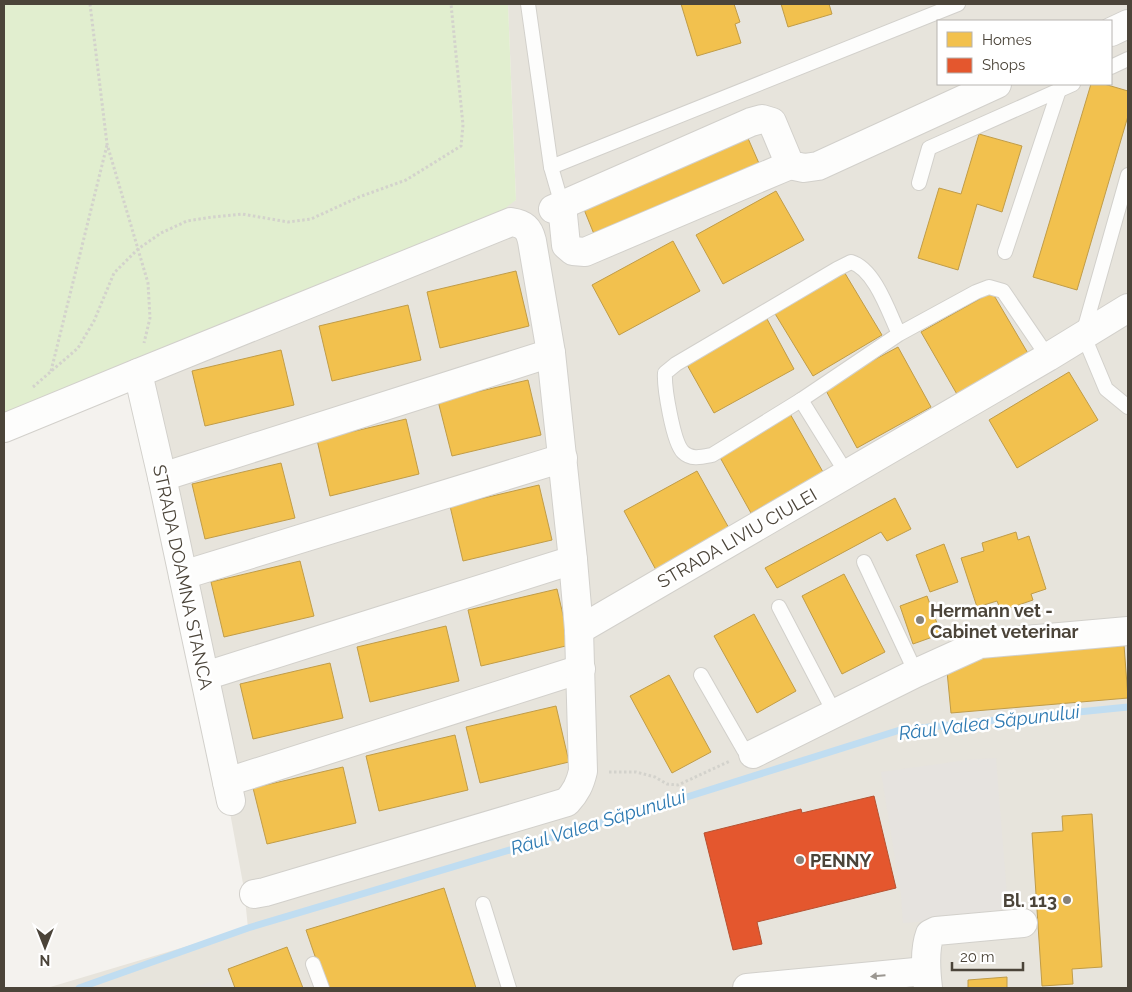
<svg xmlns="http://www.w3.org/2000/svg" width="1132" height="992" viewBox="0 0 1132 992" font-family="Raleway,sans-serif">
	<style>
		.residential { fill: #e7e4dc; fill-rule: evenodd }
		.green { fill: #e1eecf }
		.parking { fill: #e6e3df }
		.homes { fill: #f2c14e; stroke: #c09c48 }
		.shops { fill: #e4572e; stroke: #b65131 }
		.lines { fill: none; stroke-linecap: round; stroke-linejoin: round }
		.stream { stroke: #c0ddf1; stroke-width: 7 }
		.lane-casing { stroke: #d2d0cb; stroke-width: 16 }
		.street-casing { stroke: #d2d0cb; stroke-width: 30 }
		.path { stroke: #d3d2cc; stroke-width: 3; stroke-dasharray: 2.5 2.5; stroke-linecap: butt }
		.lane { stroke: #fdfdfc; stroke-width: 14 }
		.street { stroke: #fdfdfc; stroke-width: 28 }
		.oneway { fill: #9b9791 }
		.poi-dot { fill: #868178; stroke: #fff; stroke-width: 2 }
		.labels { text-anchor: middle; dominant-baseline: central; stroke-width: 5; stroke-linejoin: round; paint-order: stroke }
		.street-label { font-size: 18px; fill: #4b4439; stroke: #fff }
		.poi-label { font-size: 18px; font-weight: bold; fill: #4b4439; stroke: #fff; text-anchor: start }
		.water-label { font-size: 19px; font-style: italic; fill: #2e7ab2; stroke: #fff }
	</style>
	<rect width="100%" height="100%" fill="#f4f2ee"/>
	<path class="residential" d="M508,4h620v984h-1081l201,-60 -4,-39 -39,-213 -67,-303 378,-173zM938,21h173v63h-173z"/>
	<path class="green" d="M4,4h504l8,196 -34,26 -478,215z"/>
	<g class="parking">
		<path d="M996,758l11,137 -3,10 -5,8 -8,4 -88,6 -2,-28 -20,-123 86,-12z"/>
		<path d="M219,979l3,9h-29z"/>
	</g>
	<g class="homes">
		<path d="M681,4h53l6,18 -5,2 6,19 -44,13z"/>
		<path d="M781,4h48l3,10 -44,13z"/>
		<path d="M1091,84h13l24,7v25l-51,174 -44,-13z"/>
		<path d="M979,134l43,12 -20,66 -25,-8 -19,66 -40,-12 21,-70 22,6z"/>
		<path d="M747,136l14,32 -165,71 -13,-32z"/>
		<path d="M776,191l28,49 -81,44 -27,-49z"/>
		<path d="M673,241l27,50 -81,44 -27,-50z"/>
		<path d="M843,270l39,65 -69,41 -39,-64z"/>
		<path d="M516,271l13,55 -89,22 -13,-56z"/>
		<path d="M992,292l37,63 -71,41 -37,-64z"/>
		<path d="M408,305l13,55 -89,21 -13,-55z"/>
		<path d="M767,319l27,50 -80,44 -28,-50z"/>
		<path d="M898,347l33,60 -74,41 -33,-61z"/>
		<path d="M281,350l13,55 -89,21 -13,-55z"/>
		<path d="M1069,372l29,48 -81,48 -28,-48z"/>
		<path d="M528,380l13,55 -89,21 -14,-55z"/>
		<path d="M789,412l34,60 -72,41 -34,-61z"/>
		<path d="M406,419l13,55 -89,22 -13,-56z"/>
		<path d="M281,463l14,55 -90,21 -13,-55z"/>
		<path d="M697,471l33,59 -74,40 -32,-59z"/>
		<path d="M539,485l13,55 -89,21 -13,-55z"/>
		<path d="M895,498l16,31 -24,12 -6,-9 -104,56 -12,-20z"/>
		<path d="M1016,532l2,8 11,-4 17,53 -15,5 2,6 -32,11 -4,-10 -20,6 -16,-49 23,-7 -2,-8z"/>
		<path d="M944,544l14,38 -28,10 -14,-37z"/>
		<path d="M300,561l14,55 -90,21 -13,-55z"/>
		<path d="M844,574l41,78 -43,22 -40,-78z"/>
		<path d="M557,589l13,56 -89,21 -13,-56z"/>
		<path d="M927,596l14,38 -28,10 -13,-38z"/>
		<path d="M754,614l42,77 -39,22 -43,-77z"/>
		<path d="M446,626l13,55 -89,21 -13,-55z"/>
		<path d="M1124,645l4,53 -177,15 -5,-52z"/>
		<path d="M330,663l13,55 -90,21 -13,-55z"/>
		<path d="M669,675l42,77 -39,21 -42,-77z"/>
		<path d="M556,706l13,56 -89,21 -14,-56z"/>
		<path d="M455,735l13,55 -89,21 -13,-55z"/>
		<path d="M343,767l13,56 -89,21 -14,-56z"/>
		<path d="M1092,814l10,153 -30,2 1,15 -31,2 -10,-153 31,-2 -1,-15z"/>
		<path d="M444,888l32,100h-150l-20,-58z"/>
		<path d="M287,947l16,41h-68l-7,-19z"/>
		<path d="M1007,977v11h-39v-8z"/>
	</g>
	<path class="shops" d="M874,796l22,92 -139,34 5,22 -29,6 -29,-117 97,-24 1,4z"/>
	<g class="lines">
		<path class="stream" d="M79,988l169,-60 423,-126 229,-72 228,-23"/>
		<g class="lane-casing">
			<g id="lane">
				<path d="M528,4l23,163 407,-163"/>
				<path d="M1111,67l17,-8"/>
				<path d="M551,167l11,38"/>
				<path d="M1128,175l-45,159 23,55 22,18"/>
				<path d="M919,183l10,-35 144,-64"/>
				<path d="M1005,252l54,-162"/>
				<path d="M899,334c-10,-21 -24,-65 -48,-72l-14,7 -161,95 -11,9c-1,14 8,69 18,79 8,8 19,5 29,3l89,-55 98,-66 77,-42 13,-5 14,4 45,66"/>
				<path d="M801,400l46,74"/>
				<path d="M864,562l52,111"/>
				<path d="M779,607l56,107"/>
				<path d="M701,675l43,75 3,3 6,1"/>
				<path d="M483,904l26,84"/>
				<path d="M313,964l9,24"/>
			</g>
		</g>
		<g class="street-casing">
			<g id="street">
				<path d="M1111,32l17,-8"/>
				<path d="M562,205l4,40 7,6 12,1 205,-87"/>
				<path d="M553,209l198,-87 11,-3 10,3 18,43 14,3 14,-2 179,-82"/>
				<path d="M4,428l134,-55"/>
				<path d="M162,477l389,-124"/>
				<path d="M183,575l380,-117"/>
				<path d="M579,630l469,-273 80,-49"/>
				<path d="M205,676l368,-116"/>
				<path d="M753,754l163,-81 64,-29 148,-13"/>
				<path d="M227,782l354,-113"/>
				<path d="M231,801l-69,-324 -24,-104 373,-151c13,2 18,6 21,19l19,112 22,207 6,70 4,141c-3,13 -7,21 -16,31l-302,90 -11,2"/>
				<path d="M747,988l179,-17"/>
				<path d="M928,988c-2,-17 -4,-38 2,-54l6,-3 87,-8"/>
			</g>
		</g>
		<g class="path">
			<path d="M90,4l17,140 41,139 2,35 -6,25"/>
			<path d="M51,371l56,-226"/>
			<path d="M33,387l45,-39 16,-27 20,-48 24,-24 23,-16 26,-12 25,-4 30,-3 46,8 23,-3 48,-22 47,-17 55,-34 2,-21 -12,-121"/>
			<path d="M609,772h27l19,5 12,7 11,1 52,-24"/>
		</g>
		<use href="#lane" class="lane"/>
		<use href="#street" class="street"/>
	</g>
	<defs><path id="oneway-solid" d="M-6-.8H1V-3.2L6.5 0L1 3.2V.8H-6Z" transform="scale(1.25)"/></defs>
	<use class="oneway" href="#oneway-solid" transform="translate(878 976) rotate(175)"/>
	<g class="poi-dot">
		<circle cx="920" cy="620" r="5"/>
		<circle cx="800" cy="860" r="5"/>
		<circle cx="1067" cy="900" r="5"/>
	</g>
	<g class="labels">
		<g class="street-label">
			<text transform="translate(737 538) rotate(-30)">STRADA LIVIU CIULEI</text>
			<text transform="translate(183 577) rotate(78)">STRADA DOAMNA STANCA</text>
		</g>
		<g class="poi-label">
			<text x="930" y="610">Hermann vet -<tspan x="930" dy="21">Cabinet veterinar</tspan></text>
			<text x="810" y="860">PENNY</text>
			<text x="1057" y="900" text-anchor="end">Bl. 113</text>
		</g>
		<g class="water-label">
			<text transform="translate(989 722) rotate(-7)">Râul Valea Săpunului</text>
			<text transform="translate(598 822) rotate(-17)">Râul Valea Săpunului</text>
		</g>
	</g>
	<rect width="1132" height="992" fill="none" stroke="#4b4439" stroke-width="10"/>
	<rect x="937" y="20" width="175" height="65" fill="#ffffff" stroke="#b7b4b0"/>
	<rect x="947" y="32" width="25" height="15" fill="#f2c14e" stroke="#b7b4b0"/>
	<text x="982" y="45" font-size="15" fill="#4b4439">Homes</text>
	<rect x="947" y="58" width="25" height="15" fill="#e4572e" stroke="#b7b4b0"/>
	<text x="982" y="70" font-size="15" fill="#4b4439">Shops</text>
	<g transform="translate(45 947) rotate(180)" stroke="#ffffff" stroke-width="4" paint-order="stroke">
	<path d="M0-4L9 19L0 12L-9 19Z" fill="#4b4439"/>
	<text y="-8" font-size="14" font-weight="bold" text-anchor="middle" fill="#4b4439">N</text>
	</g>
	<path d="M952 962v8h71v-8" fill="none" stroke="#4b4439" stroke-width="2.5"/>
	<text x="960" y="962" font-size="15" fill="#4b4439" stroke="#ffffff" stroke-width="4" paint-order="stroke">20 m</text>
</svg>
